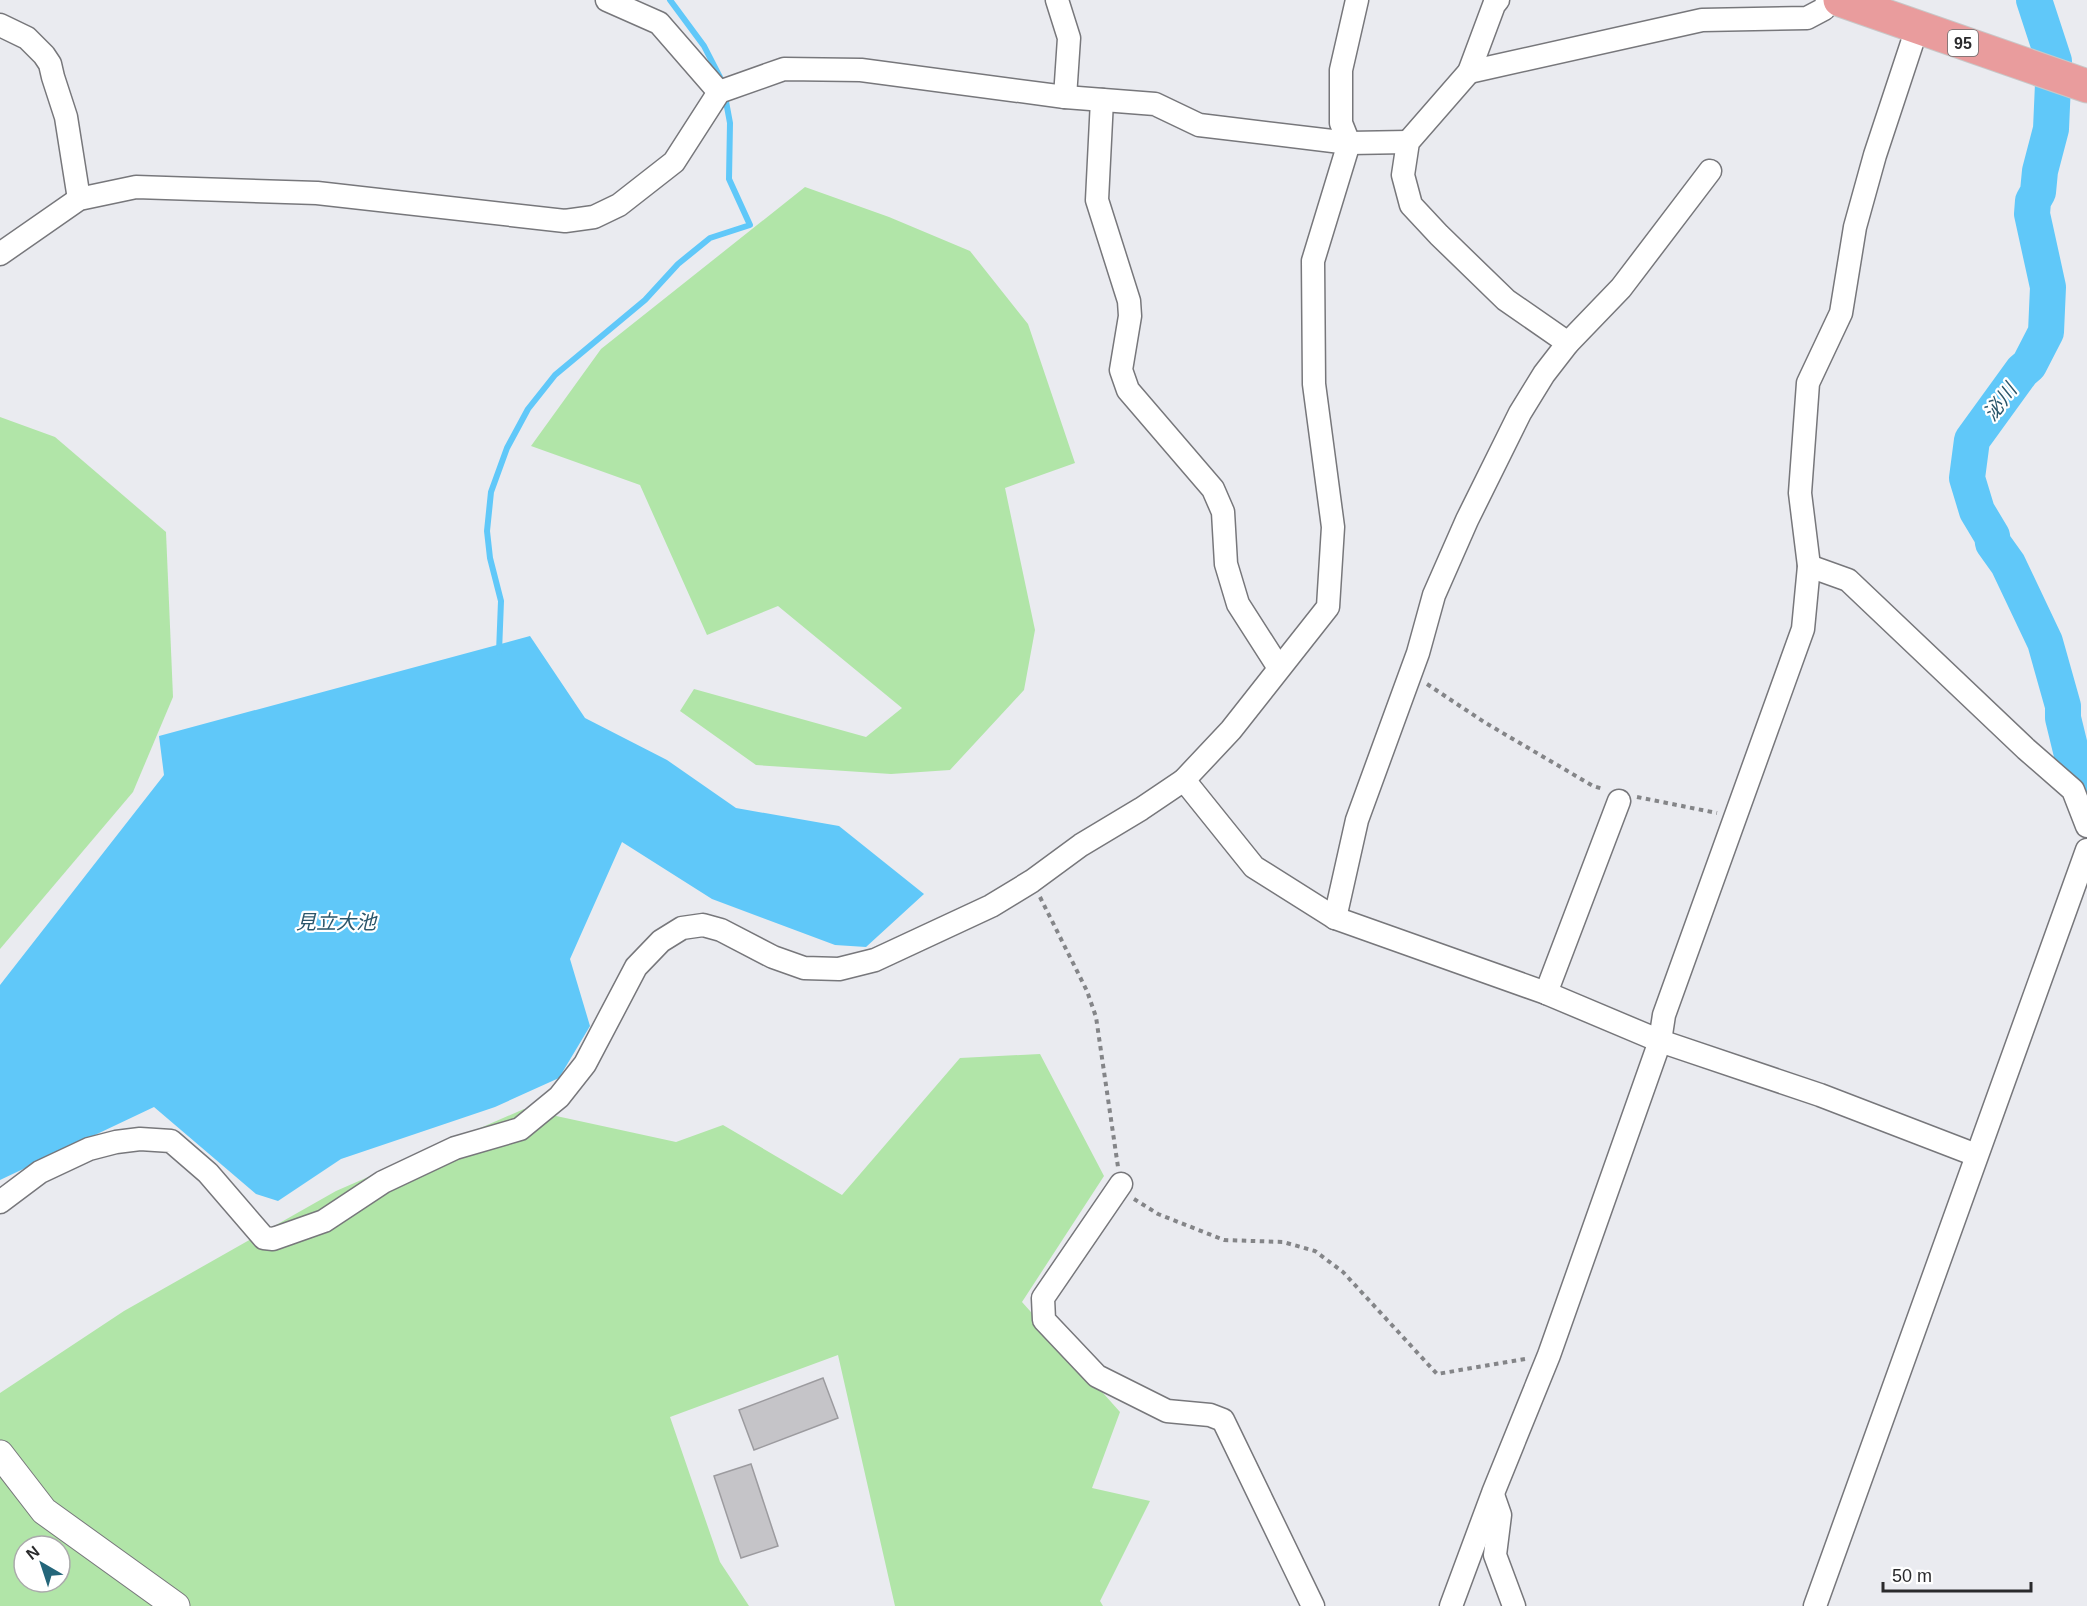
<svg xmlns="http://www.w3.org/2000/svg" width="2087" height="1606" viewBox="0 0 2087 1606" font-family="Helvetica,'Noto Sans JP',sans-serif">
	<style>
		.green { fill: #b1e5a8; fill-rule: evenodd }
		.water { fill: #60c8f9 }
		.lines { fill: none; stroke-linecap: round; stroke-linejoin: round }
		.stream { stroke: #60c8f9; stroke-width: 6 }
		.river { stroke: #60c8f9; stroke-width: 36 }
		.building { fill: #c5c4c8; stroke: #9c9b9f; stroke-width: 1.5 }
		.minor-casing { stroke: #77777b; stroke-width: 25 }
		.tertiary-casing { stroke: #77777b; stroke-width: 29 }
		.primary-casing { stroke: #c8c8c8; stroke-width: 35 }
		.path { stroke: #848588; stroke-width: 4; stroke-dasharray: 4.5 4.5; stroke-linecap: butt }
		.minor { stroke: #fff; stroke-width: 22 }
		.tertiary { stroke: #fff; stroke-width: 27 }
		.primary { stroke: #e99c9d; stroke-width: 33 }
		.labels { text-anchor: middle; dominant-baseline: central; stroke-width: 4.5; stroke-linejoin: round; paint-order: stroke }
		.shield { fill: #fff; stroke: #6a6a6b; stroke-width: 1.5 }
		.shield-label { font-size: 16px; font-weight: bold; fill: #2a2a2c }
		.water-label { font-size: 20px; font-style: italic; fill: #2b566b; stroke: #fff }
	</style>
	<rect width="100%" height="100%" fill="#eaebf0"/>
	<g class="green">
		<path d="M805,187l84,30 81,34 58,73 47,139 -70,25 30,142 -11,60 -74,80 -59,4 -135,-9 -76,-54 14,-22 172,48 36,-29 -124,-102 -71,29 -67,-150 -109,-39 70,-97z"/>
		<path d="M0,417l55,20 111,95 7,165 -40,95 -133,157z"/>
		<path d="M1040,1054l64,122 -82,126 98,110 -28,76 58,13 -50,100 3,5h-208l-57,-251 -168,62 50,145 29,44h-749v-213l124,-82 212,-120 188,-82 152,33 47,-17 119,70 118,-137zM24,1546h36v36h-36z"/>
	</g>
	<path class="water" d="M530,636l55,82 82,42 69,48 103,18 85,68 -58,53 -31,-2 -123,-46 -90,-57 -52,117 20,67 -31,52 -64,29 -154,52 -63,42 -22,-7 -102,-87 -154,73v-195l164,-210 -5,-39z"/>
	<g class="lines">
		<g class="stream">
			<path d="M670,0l34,46 19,37"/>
			<path d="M499,652l2,-51 -11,-43 -3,-27 4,-39 16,-44 21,-39 27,-34 90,-75 33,-36 32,-26 40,-13 -21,-46 1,-56 -5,-27"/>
		</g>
		<path class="river" d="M2034,0l20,61 -3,68 -11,42 -2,21 -5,9 -1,13 16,73 -2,45 -17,33 -7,6 -50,69 -5,38 10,33 15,25 1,7 15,21 37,78 18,64v12l9,37 15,36"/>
	</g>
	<g class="building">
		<path d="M823,1378l15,40 -84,32 -15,-40z"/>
		<path d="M751,1464l27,82 -37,12 -27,-82z"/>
	</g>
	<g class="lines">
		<g class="minor-casing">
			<g id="minor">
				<path d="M607,0l52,23 60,69"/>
				<path d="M1057,0l12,38 -4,59"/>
				<path d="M1498,0l-4,5 -25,67 -61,70 -5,33 8,30 28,30 67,65 62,43"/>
				<path d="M0,25l27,13 17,17 6,9 3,13 13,40 13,82"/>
				<path d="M1469,72l233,-52 105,-2 17,-9 4,-9"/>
				<path d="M1102,100l-5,100 32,101 1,15 -9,54 7,20 85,99 10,23 3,52 12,40 41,64"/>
				<path d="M0,254l79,-55 57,-12 181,6 248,28 29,-4 25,-12 55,-43 45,-70 65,-23 77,1 204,27 90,7 44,21 150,18 59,-1"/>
				<path d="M1809,566l39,14 178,169 47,41 14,36"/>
				<path d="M1184,780l70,87 81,51 211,75 114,48 160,54 156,60"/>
				<path d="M1335,918l22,-98 61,-167 16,-58 33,-75 53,-107 24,-39 24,-31 53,-55 89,-117"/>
				<path d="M1546,993l73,-192"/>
				<path d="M1121,1184l-78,114 1,22 53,56 70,35 43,4 13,5 90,186"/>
				<path d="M0,1202l40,-30 49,-23 27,-7 24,-3 31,2 37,32 56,65 9,1 51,-18 59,-39 72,-34 65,-19 39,-32 26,-33 51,-97 25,-26 21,-13 21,-3 18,5 52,27 31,11 35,1 36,-9 116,-54 41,-25 49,-36 60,-36 43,-29 47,-50 97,-123 5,-80 -19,-143 -1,-123 36,-118 -8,-20v-53l16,-70"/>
				<path d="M1493,1495l7,20 -5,40 19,51"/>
				<path d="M1451,1606l42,-113 56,-138 111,-314 4,-26 139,-386 6,-63 -9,-73 8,-110 33,-70 14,-86 20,-72 42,-127"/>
				<path d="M1815,1606l272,-756"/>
			</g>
		</g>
		<g class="tertiary-casing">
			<path id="tertiary" d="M0,1454l44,57 132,95"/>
		</g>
		<g class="primary-casing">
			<path id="primary" d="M1840,0l247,86"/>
		</g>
		<g class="path">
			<path d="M1427,684l57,38 109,64 10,3"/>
			<path d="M1637,797l80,16"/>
			<path d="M1040,897l47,94 9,26 22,150"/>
			<path d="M1134,1199l24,15 66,26 59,2 32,9 28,21 94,102 88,-15"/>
		</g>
		<use href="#minor" class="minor"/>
		<use href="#tertiary" class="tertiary"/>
		<use href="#primary" class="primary"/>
	</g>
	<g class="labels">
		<rect class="shield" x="1948" y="30" width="30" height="26" rx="4.5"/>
		<g class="shield-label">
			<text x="1963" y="43">95</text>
		</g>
		<g class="water-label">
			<text transform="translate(2000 402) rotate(-53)">泌川</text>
			<text x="336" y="922">見立大池</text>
		</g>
	</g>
	<g transform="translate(42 1564) rotate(321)"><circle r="28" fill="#ffffff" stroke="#aaaaab" stroke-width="1.5"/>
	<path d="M0-4.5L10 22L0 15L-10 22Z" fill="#24667a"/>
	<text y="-9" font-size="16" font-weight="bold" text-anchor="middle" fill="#2a2a2c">N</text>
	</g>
	<path d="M1883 1582v9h148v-9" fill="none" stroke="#2a2a2c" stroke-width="3"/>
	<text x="1892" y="1582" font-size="18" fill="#2a2a2c" stroke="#ffffff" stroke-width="4.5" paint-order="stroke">50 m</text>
</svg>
